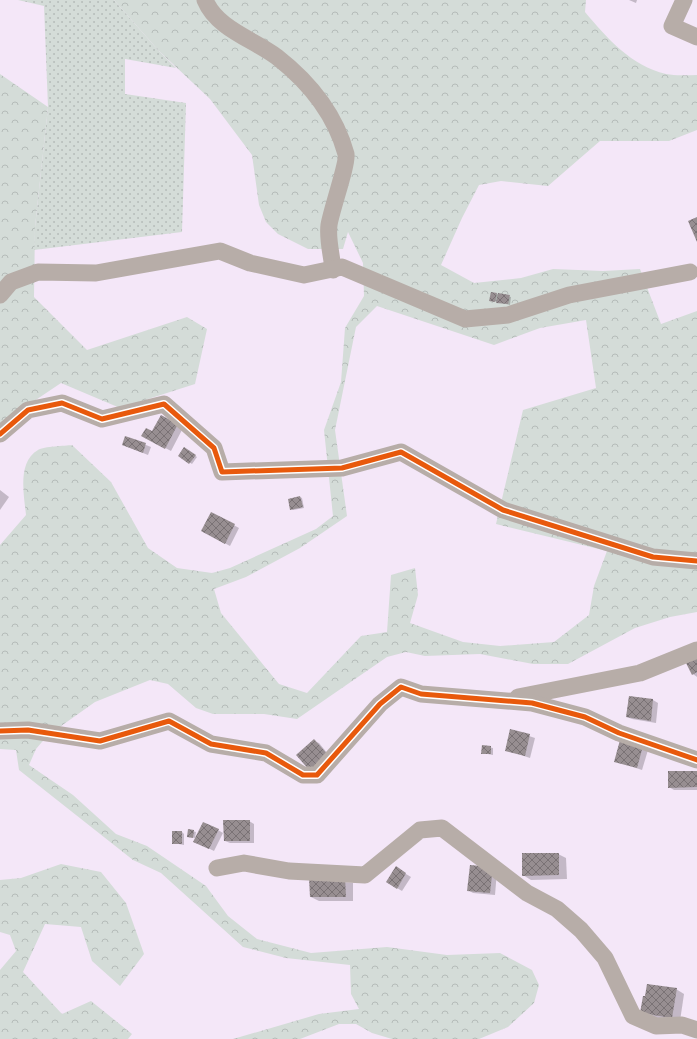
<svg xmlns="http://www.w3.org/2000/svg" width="697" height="1039" viewBox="0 0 697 1039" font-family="Karla,sans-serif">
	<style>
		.green { fill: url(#green-dots) }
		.forest { fill: url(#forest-crowns); fill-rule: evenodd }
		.shadow { fill: #0003 }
		.building { fill: url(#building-cross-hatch) }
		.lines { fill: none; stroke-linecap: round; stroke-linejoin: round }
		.minor { stroke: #b7ada8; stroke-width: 17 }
		.cycleway-casing { stroke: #fff; stroke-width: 8 }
		.cycleway { stroke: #e8590c; stroke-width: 5 }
	</style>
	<defs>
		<pattern id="green-dots" width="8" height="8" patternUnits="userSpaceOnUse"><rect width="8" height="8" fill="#d4dcd8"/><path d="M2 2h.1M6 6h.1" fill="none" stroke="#b5bcb9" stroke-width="1.8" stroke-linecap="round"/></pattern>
		<pattern id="forest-crowns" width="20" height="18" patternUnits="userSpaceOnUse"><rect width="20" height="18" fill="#d4dcd8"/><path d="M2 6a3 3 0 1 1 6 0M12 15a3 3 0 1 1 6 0" fill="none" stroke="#b5bcb9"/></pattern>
		<pattern id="building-cross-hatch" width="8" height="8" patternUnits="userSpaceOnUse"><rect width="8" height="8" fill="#978e91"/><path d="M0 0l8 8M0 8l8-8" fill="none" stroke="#7a7275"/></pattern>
	</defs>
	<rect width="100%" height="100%" fill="#f4e7f8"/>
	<path class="green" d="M18,0h96l44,50 18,18 -51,-9v35l61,9 -4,129 -148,18 1,-23 13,-120 -4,-101z"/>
	<g class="forest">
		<path d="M114,0h472l-1,12c22,26 46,54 81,62 10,2 21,1 31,1v55l-28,11h-69l-52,45 -47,-5 -22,4 -17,33 -21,47 33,18 47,-5 32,-9 50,2 37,-2 21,55 36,-13v301l-27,5 -35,11 -67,36h-35l-53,-10 -55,2 -19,-4 -19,5 -90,62 -33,-5h-51l-17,-6 -28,-24 -18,-4 -55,22 -48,34 -11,13 -7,16 44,30 43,39 31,12 59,40 22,30 29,23 54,14 76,-6 60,8 53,-2 32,17 7,15 -5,18 -26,24 -29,12h-87l-20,-6 -16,-9h-17l-39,15h-67l86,-25 40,-5 -8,-15 -1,-29 -64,-7 -43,-11 -82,-74 -28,-13 -114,-90 -3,-20 -16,-1v-204l26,-30c-2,-20 -9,-53 12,-65 6,-4 27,-4 34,-5l39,37 37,66 29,20 35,5 18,-5 86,-39 17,-13 -9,-86 17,-48 4,-54 19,-32 -1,-33 -15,-31 -5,17h-35l-30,-15 -12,-12 -7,-17 -7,-50 -42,-56 -52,-49zM377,306l117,39 46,-17 46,-8 10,68 -73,22 -27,114 111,27 -13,35 -5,29 -35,27 -54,4 -37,-4 -53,-19 8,-28 -3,-27 -24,7 -4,57 -26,4 -54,57 -28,-9 -58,-71 -7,-24 32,-12 54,-29 47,-32 -12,-86 21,-103z"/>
		<path d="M0,74l48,33 -13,120 -1,70 53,53 100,-33 20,12 -12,55 -75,24 -59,-25 -61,41z"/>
		<path d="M61,864l40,8 25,31 18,51 -24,32 -28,-25 -11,-34 -36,-3 -22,48 39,42 29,-13 41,33 -4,5h-128v-69l16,-19 -6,-16 -10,-3v-52l21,-2z"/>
	</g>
	<g class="shadow">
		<path d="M629,0h8l-1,3z"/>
		<path d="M491,293l20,4 -1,8 -20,-5z"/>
		<path d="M161,416l22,12 -12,23 -28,-15 10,-4z"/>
		<path d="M126,437l25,10 -3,8 -25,-10z"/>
		<path d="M184,448l13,9 -5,7 -13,-9z"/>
		<path d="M0,490l9,7 -9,13z"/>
		<path d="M300,497l2,1 2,10 -11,2 -2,-1z"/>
		<path d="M212,513l27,15 -9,18 -28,-15z"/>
		<path d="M697,656v21l-4,-3z"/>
		<path d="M629,697l24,3 5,3 -2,20 -24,-4 -5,-2z"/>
		<path d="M511,730l24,8 -5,20 -24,-8z"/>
		<path d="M314,741l5,2 13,16 -22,11z"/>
		<path d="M621,741l27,9 -6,20 -27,-9z"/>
		<path d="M483,746l10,2v7l-11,-2z"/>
		<path d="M697,772v18h-23l-5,-3z"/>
		<path d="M249,821l5,3v19h-24l-5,-2z"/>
		<path d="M189,830l7,2 -1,6 -5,-1z"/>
		<path d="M218,830l5,3 -9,18 -14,-7z"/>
		<path d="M182,832l2,2v11l-11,-2z"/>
		<path d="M558,854l8,4 1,21 -36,1 -8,-5z"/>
		<path d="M396,868l15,9 -9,14 -15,-9z"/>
		<path d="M497,871l-2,24 -22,-2 -5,-3z"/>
		<path d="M311,879l42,4v18h-34l-8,-4z"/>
		<path d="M676,989l8,5 -4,27 -31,-4z"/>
	</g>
	<g class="building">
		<path d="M697,217v25l-9,-21z"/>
		<path d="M491,292l6,1 -2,9 -6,-1z"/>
		<path d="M498,293l12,2 -2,9 -12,-1z"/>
		<path d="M161,415l17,9 -13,25 -24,-13 5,-8 6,3z"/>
		<path d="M125,436l21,7 -3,10 -21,-8z"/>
		<path d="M184,447l12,8 -7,9 -11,-8z"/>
		<path d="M300,496l3,11 -13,3 -2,-11z"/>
		<path d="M211,512l24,12 -10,20 -24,-13z"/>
		<path d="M697,655v17l-5,3 -7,-14z"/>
		<path d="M629,696l24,3 -2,22 -25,-4z"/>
		<path d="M510,729l20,5 -5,22 -20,-5z"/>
		<path d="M314,739l14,16 -18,16 -14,-16z"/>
		<path d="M620,740l23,6 -6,22 -23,-6z"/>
		<path d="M482,745l9,1v8h-10z"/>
		<path d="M668,771h29v16l-29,1z"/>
		<path d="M223,820h27v21h-26z"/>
		<path d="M203,822l16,7 -10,20 -16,-7z"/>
		<path d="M188,829l6,1 -1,8 -6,-1z"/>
		<rect x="172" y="831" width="10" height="13"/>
		<path d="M522,853h37v22l-37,1z"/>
		<path d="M470,865l23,2 -3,26 -23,-2z"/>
		<path d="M396,866l10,7 -9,16 -11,-7z"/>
		<path d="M345,877l1,20h-36l-1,-19z"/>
		<path d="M647,984l30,4 -5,30 -32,-5 3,-17h2z"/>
	</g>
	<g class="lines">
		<g class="minor">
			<path d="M205,0c12,29 48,39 72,57 32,25 58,57 69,97 2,9 -15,57 -17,71 -2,14 3,31 4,45"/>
			<path d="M684,0l-12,26 25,11"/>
			<path d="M0,295l11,-13 27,-10 58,1 124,-22 30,12 54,12 38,-8 123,52 43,-4 61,-20 121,-23"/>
			<path d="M0,434l28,-24 34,-7 40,16 62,-15 50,44 8,24 120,-4 59,-16 102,58 150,47 44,4"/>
			<path d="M518,697l122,-24 57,-23"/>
			<path d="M0,731l28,-1 72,11 69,-20 42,23 55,9 37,22h14l63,-71 21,-17 20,7 111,9 53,14 34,16 78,27"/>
			<path d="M217,868l27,-5 45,8 76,4 55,-45 22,-2 85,65 30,16 24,21 24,28 28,58 23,10 26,-1 15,5"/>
		</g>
		<g class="cycleway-casing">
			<g id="cycleway">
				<path d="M0,434l28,-24 34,-7 40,16 62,-15 50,44 8,24 120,-4 59,-16 102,58 150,47 44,4"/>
				<path d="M0,731l28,-1 72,11 69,-20 42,23 55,9 37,22h14l63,-71 21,-17 20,7 111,9 53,14 34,16 78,27"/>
			</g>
		</g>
		<use href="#cycleway" class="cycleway"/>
	</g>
</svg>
